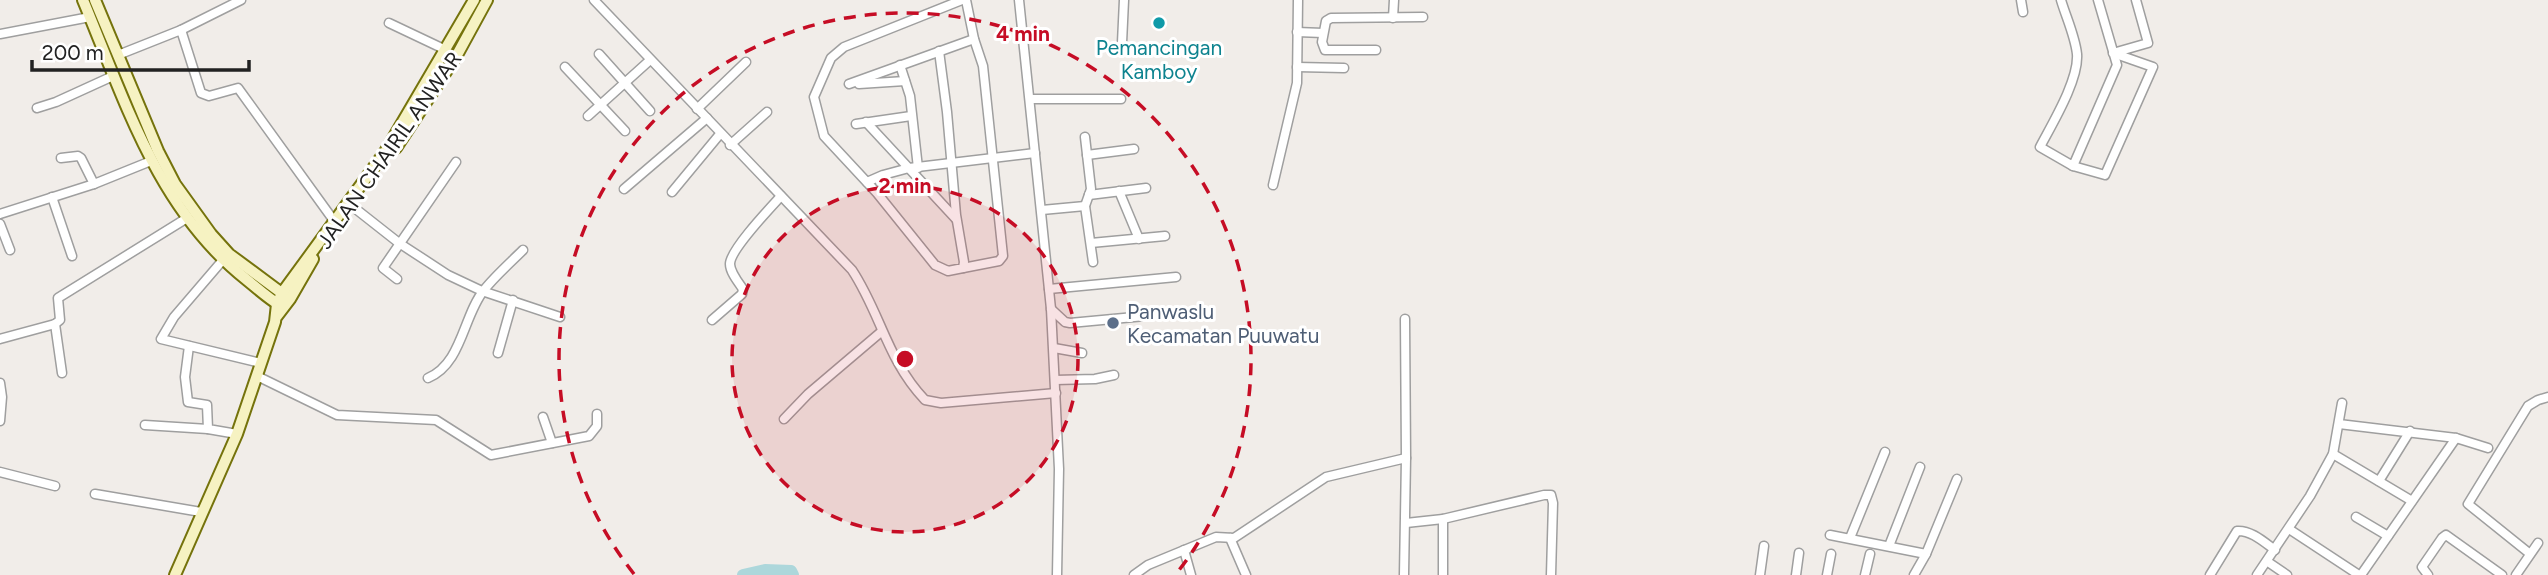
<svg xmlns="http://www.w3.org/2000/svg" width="2548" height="575" viewBox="0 0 2548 575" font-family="Figtree,sans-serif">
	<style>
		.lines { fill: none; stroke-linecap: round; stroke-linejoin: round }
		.river { stroke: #add7db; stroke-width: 12 }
		.street-casing { stroke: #9f9f9f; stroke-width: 11 }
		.secondary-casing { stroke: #75730c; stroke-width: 14 }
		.street { stroke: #fff; stroke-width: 8 }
		.secondary { stroke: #f6f2c2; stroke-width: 10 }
		.ring { fill: none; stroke: #c60d25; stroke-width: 3.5; stroke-dasharray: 12 9 }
		.culture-dot { fill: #0f9aa8; stroke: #fff; stroke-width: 2.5 }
		.service-dot { fill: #5c6f8a; stroke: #fff; stroke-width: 2.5 }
		.labels { text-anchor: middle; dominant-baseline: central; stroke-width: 6; stroke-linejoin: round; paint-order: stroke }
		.culture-label { font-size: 21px; fill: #0d838f; stroke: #fff }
		.street-label { font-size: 21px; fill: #222; stroke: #fff }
		.service-label { font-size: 21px; fill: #4e5e75; stroke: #fff; text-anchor: start }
		.centre { fill: #c60d25; stroke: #fff; stroke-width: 3.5 }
		.ring-label { font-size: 21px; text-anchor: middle; font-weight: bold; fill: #c60d25; stroke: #fff; stroke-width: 6; stroke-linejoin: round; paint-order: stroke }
	</style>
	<rect width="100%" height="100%" fill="#f1ede9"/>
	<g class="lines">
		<path class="river" d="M743,575l22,-5 26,1 2,4"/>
		<g class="street-casing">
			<g id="street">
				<path d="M594,0l258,270c29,44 35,90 73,130l16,3 115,-10"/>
				<path d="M1019,0l32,309 8,160 -2,106"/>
				<path d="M2021,0l2,12"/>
				<path d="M2061,0c5,17 14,36 16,54 2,26 -25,70 -37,93l33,19 44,-101 -19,-65"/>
				<path d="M1393,18l1,-18"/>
				<path d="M389,23l57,27"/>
				<path d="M181,30l60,-30"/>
				<path d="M1297,32l26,1"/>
				<path d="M0,34l90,-17"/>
				<path d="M1122,43l2,-43"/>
				<path d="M1376,50h-51l-3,-8 4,-21 5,-3 92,-1"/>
				<path d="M939,51l8,61 9,103 8,47 -1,6 -15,3 -13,-6 -58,-72 -53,-57 -10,-39 17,-39 13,-11 118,-47"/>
				<path d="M599,54l51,57"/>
				<path d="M118,55l63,-25 20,63 8,3 29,-8 99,137"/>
				<path d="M900,65l10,31 8,72"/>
				<path d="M565,67l60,64"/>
				<path d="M1297,67l47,1"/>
				<path d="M849,84l125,-45"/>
				<path d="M859,84l46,-3"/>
				<path d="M1031,99h90"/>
				<path d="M37,108l19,-6 57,-26"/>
				<path d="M697,109l49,-47"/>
				<path d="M588,116l61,-55"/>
				<path d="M866,122l90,97"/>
				<path d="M856,124l55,-8"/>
				<path d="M1085,137l6,52 -6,17 8,56"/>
				<path d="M730,145l37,-33"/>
				<path d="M1087,155l47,-6"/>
				<path d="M61,158l17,-2 3,2 13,26"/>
				<path d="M2073,166l32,9 48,-108 -40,-14 35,-10 -12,-43"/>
				<path d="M867,182l16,-7 26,-7 126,-15"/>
				<path d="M1273,185l24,-102 1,-83"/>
				<path d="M624,189l83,-71"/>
				<path d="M1119,191l20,48"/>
				<path d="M672,192l48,-58"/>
				<path d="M1089,195l57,-7"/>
				<path d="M52,197l20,59"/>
				<path d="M352,206l47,37 49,32 34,16 78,26"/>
				<path d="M1042,210l43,-4"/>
				<path d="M0,214l94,-30 57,-23"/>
				<path d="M0,224l10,26"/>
				<path d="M1091,243l74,-7"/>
				<path d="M222,261l-48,56 -13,22 100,24"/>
				<path d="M963,268l36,-7 4,-5 -20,-190 -9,-27 -8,-39"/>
				<path d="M397,279l-14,-11 73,-106"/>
				<path d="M1049,289l127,-12"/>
				<path d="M1051,309l14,13 5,1 75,-7"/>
				<path d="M1405,319l1,139"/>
				<path d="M712,320l30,-26 1,-5c-5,-7 -13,-17 -13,-25 0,-14 41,-57 51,-68"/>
				<path d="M55,324l7,49"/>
				<path d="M0,339l55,-15 5,-4 -2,-22 129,-80"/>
				<path d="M189,346l-4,31 3,25 19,3 1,24 29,5"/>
				<path d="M1054,348l28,5"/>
				<path d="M498,353l15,-53"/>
				<path d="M257,376l80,39 99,5 55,35 98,-19 8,-10v-12"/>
				<path d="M428,378c34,-14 35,-62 56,-88 11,-14 26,-27 39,-40"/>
				<path d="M1055,380l40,-1 19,-4"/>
				<path d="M0,383l2,14 -2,24"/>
				<path d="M543,417l9,26"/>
				<path d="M784,419l24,-25 73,-62"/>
				<path d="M2339,424l117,14 32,10"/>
				<path d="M145,425l63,4"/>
				<path d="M2333,454l79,47"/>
				<path d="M0,472l55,14"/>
				<path d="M2379,481l31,-50"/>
				<path d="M95,494l106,18"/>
				<path d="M2356,517l32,19"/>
				<path d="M1406,523l37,-4 101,-24h7l2,8 -2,72"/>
				<path d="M2289,529l70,46"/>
				<path d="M1830,535l96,19 -12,21"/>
				<path d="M1230,538l16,37"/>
				<path d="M1850,538l35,-86"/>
				<path d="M1889,546l31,-79"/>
				<path d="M1184,550l7,25"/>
				<path d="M2529,553l-61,-49 60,-98 10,-6 10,-3"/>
				<path d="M1926,554l31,-75"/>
				<path d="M2268,562l19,13"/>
				<path d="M1134,575l14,-10 68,-28 18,1 92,-61 80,-19 -2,117"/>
				<path d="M1443,575v-56"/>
				<path d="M1760,575l4,-29"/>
				<path d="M1796,575l3,-22"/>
				<path d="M1827,575l4,-21"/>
				<path d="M1865,575l5,-21"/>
				<path d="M2210,575l27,-44c14,-1 27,11 38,19"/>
				<path d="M2257,575l53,-79 23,-42 9,-51"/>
				<path d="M2361,575l95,-137"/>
				<path d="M2428,575l-6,-8 20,-29 4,-3 56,40"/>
				<path d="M2516,575l22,-32"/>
			</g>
		</g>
		<g class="secondary-casing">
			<g id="secondary">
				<path d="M83,0c42,101 75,210 164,280 11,9 22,19 34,26"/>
				<path d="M95,0l63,151 17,33 36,50 18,20 58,43"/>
				<path d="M396,148l61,-93 30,-55"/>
				<path d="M277,316l13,-17 23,-40"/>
				<path d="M175,575l62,-141 38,-112 2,-18 5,-11 103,-141 89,-152"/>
			</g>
		</g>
		<use href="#street" class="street"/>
		<use href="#secondary" class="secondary"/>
	</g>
	<circle cx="905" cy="359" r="173" fill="#c60d25" fill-opacity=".12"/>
	<g class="ring">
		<circle cx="905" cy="359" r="173"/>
		<path d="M634 574A346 346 0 1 1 1176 574"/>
	</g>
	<circle class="culture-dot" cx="1159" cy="23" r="7"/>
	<circle class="service-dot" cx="1113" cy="323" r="7"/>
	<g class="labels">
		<g class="culture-label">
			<text x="1159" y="47">Pemancingan<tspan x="1159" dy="24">Kamboy</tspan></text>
		</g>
		<g class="street-label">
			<text transform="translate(389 150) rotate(-55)">JALAN CHAIRIL ANWAR</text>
		</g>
		<g class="service-label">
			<text x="1127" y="311">Panwaslu<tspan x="1127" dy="24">Kecamatan Puuwatu</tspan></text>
		</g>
	</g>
	<circle cx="905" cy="359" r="10" class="centre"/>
	<g class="ring-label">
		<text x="1023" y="41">4 min</text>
		<text x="905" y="193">2 min</text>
	</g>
	<path d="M32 60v10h217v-10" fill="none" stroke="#222222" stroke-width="3.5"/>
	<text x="42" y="60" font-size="21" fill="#222222" stroke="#ffffff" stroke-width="5" paint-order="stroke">200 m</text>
</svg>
